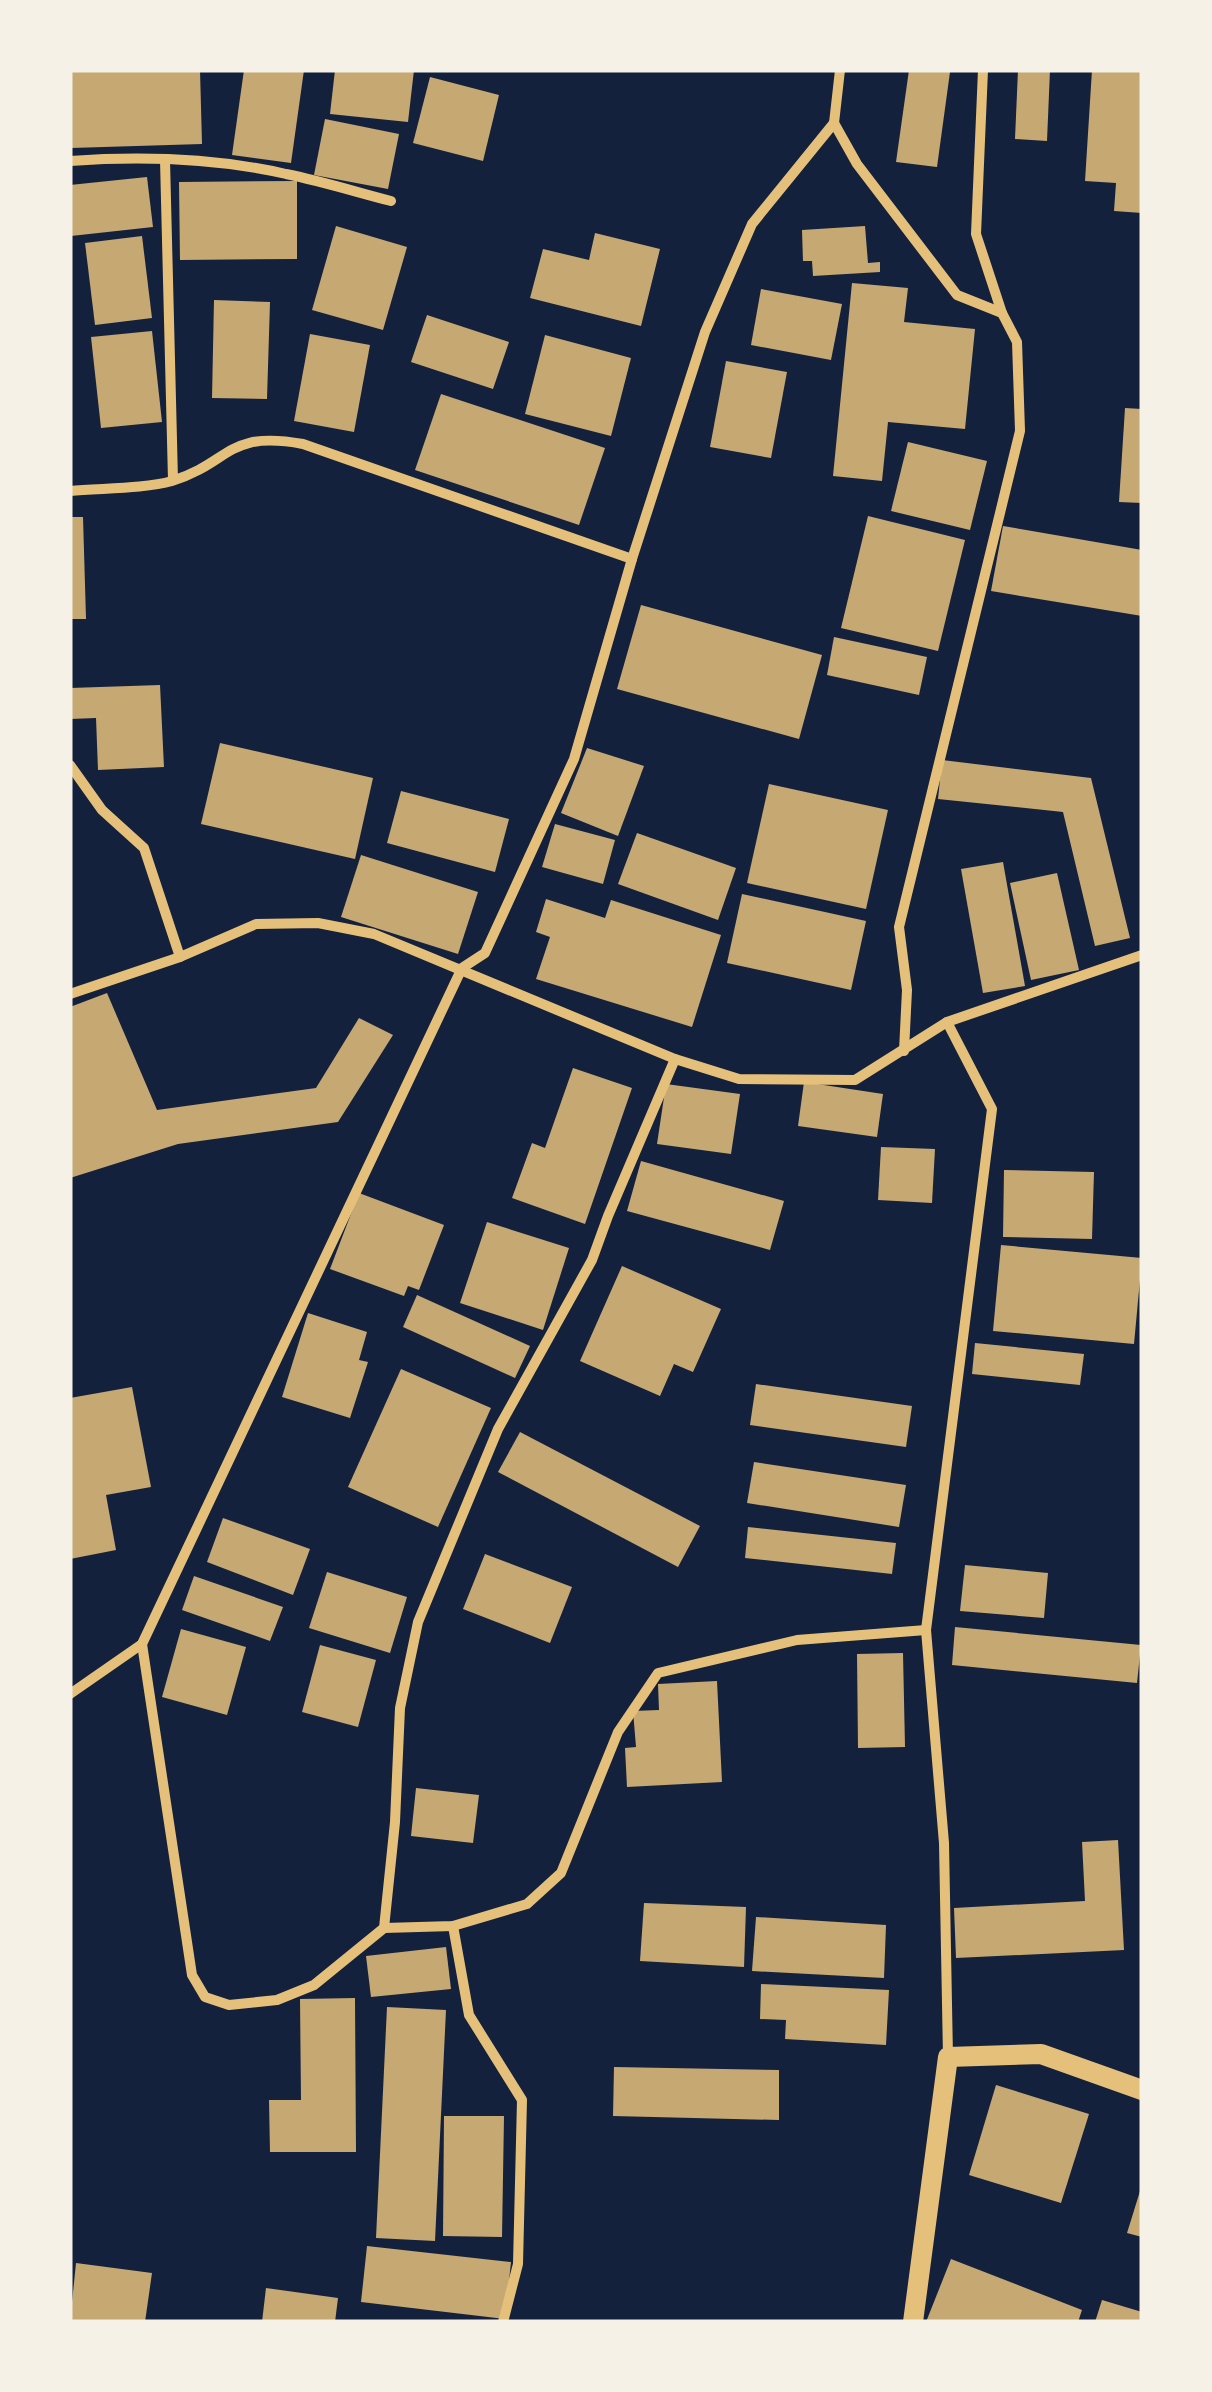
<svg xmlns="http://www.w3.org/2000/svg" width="1212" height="2392" viewBox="0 0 1212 2392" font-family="'IBM Plex Sans',sans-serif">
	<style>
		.building { fill: #c6a872 }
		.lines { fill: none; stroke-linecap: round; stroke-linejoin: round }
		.minor { stroke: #e5c07b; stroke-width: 10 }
		.secondary { stroke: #e5c07b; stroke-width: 20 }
	</style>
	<rect width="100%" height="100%" fill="#14213d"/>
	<g class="building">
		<path d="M70,70h130l2,74 -131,4z"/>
		<path d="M244,70h60l-13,93 -59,-8z"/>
		<path d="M335,70h79l-6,52 -78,-8z"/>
		<path d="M909,70l41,2 -13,95 -41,-5z"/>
		<path d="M1018,70h32l-3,71 -32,-2z"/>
		<path d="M1092,70h50v143l-28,-2 2,-28 -31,-2z"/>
		<path d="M430,77l69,18 -16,66 -70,-18z"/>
		<path d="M325,119l74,15 -11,55 -74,-14z"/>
		<path d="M147,177l6,50 -82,9 -1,-51z"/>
		<path d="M297,181v78l-117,1 -1,-78z"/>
		<path d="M336,226l71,21 -24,83 -71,-20z"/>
		<path d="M865,226l3,37 12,-1v10l-67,4 -1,-15h-9l-1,-31z"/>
		<path d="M595,233l65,16 -19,77 -111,-28 13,-49 46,11z"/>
		<path d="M142,236l10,82 -57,7 -10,-82z"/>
		<path d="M852,283l56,5 -4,34 71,7 -10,100 -77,-7 -6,59 -49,-5z"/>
		<path d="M761,289l81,15 -11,56 -80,-15z"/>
		<path d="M214,300l56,2 -3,97 -55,-1z"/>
		<path d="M427,315l82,27 -16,47 -82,-27z"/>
		<path d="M152,331l10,91 -61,6 -10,-91z"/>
		<path d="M310,334l60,11 -16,87 -60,-11z"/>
		<path d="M545,335l86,23 -20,78 -86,-22z"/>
		<path d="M726,361l61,11 -16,86 -61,-11z"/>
		<path d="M441,394l164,54 -26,77 -164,-55z"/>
		<path d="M1125,408l17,1v94l-23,-1z"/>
		<path d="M908,442l79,19 -17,69 -79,-19z"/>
		<path d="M868,516l97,24 -27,111 -97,-23z"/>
		<path d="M70,517h13l3,102h-16z"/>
		<path d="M1003,526l139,24v66l-151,-25z"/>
		<path d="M641,605l181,50 -23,84 -182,-50z"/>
		<path d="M834,637l93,20 -8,38 -92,-20z"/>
		<path d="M160,685l4,82 -66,3 -2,-52 -26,1v-31z"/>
		<path d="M220,743l153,35 -18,81 -154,-35z"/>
		<path d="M587,748l57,18 -26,70 -57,-23z"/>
		<path d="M942,760l149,18 39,160 -35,8 -32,-134 -125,-13z"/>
		<path d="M769,784l119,26 -22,99 -119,-26z"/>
		<path d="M401,791l108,28 -14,53 -108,-29z"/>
		<path d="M555,824l60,16 -12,44 -61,-17z"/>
		<path d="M637,833l99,35 -18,52 -100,-36z"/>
		<path d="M361,855l117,37 -20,62 -117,-37z"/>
		<path d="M1003,862l22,124 -42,7 -22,-124z"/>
		<path d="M1057,873l22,97 -48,10 -21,-97z"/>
		<path d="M742,894l124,27 -15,69 -124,-27z"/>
		<path d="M546,899l59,19 6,-18 110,35 -29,92 -156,-48 14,-42 -14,-5z"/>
		<path d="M107,993l50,117 159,-22 43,-70 34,17 -55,87 -160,22 -108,34v-171z"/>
		<path d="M573,1068l59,20 -47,136 -73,-26 20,-55 13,5z"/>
		<path d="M804,1082l79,12 -6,43 -79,-11z"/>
		<path d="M666,1084l74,10 -9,60 -74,-10z"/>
		<path d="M881,1147l54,2 -3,54 -54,-3z"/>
		<path d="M641,1161l143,40 -14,49 -143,-39z"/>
		<path d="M1004,1170l90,2 -2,67 -89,-2z"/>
		<path d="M359,1193l85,32 -25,65 -11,-4 -4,10 -74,-27z"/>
		<path d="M487,1222l82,26 -26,82 -83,-27z"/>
		<path d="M1001,1245l141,13 -8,86 -141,-13z"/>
		<path d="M622,1266l99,43 -28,63 -19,-8 -14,32 -80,-35z"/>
		<path d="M417,1295l113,51 -15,32 -112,-51z"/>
		<path d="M308,1313l59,19 -8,28 9,2 -18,56 -68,-21z"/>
		<path d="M975,1343l109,11 -4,31 -108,-11z"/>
		<path d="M401,1369l90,39 -53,119 -90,-40z"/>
		<path d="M756,1384l156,22 -6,41 -156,-22z"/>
		<path d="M132,1387l19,100 -45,8 10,55 -46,9v-161z"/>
		<path d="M520,1432l180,94 -22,41 -180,-95z"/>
		<path d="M754,1462l152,23 -7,42 -152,-24z"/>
		<path d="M223,1518l87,31 -17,46 -86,-33z"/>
		<path d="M748,1527l148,16 -4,31 -147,-16z"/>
		<path d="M485,1554l87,33 -22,56 -87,-34z"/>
		<path d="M965,1565l83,8 -4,45 -84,-7z"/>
		<path d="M327,1572l80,25 -17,56 -81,-25z"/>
		<path d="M194,1576l89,31 -13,34 -88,-31z"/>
		<path d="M955,1627l186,18 -4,38 -185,-18z"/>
		<path d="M181,1629l65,18 -19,68 -65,-18z"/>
		<path d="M320,1645l56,15 -18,67 -56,-15z"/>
		<path d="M903,1653l2,94 -47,1 -1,-94z"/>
		<path d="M717,1681l5,101 -95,5 -2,-39 11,-1 -3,-36 26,-1 -1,-26z"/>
		<path d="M416,1788l63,7 -6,48 -62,-7z"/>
		<path d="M1118,1840l6,110 -168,8 -2,-50 131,-7 -3,-59z"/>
		<path d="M644,1903l102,4 -2,60 -104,-6z"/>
		<path d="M756,1917l130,8 -2,53 -132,-7z"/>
		<path d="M446,1947l5,42 -80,8 -5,-41z"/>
		<path d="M761,1984l128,6 -3,55 -101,-6 1,-19 -26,-1z"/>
		<path d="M355,1998l1,154h-86l-1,-52h32l-1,-101z"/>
		<path d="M387,2007l59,3 -11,231 -59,-3z"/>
		<path d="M614,2067l165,3v50l-166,-4z"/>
		<path d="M996,2085l93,29 -28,89 -92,-28z"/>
		<path d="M444,2116h60l-2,121 -59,-1z"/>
		<path d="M1141,2188h1v49l-15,-4z"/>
		<path d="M367,2246l144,16 -6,57 -144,-17z"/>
		<path d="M951,2259l131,51 -4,12h-152z"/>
		<path d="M76,2263l76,10 -7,49h-75z"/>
		<path d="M266,2288l72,10 -3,24h-73z"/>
		<path d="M1102,2300l40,12v10h-47z"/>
	</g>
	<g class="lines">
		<g class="minor">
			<path d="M834,123l23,41 100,131 45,18"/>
			<path d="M834,123l6,-53"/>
			<path d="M165,160l8,320"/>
			<path d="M70,161c71,-5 146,-3 216,13 35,7 70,18 105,27"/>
			<path d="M70,491c30,-3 74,-2 102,-10 60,-19 54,-51 131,-37l329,115"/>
			<path d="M70,765l32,45 42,38 36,109"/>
			<path d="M70,994l110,-37 76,-33 62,-1 56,11 301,125 64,20 116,1 92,-58 195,-67"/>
			<path d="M947,1022l45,87 -66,521 18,213 4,214"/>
			<path d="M904,1051l3,-61 -8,-63 121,-496 -3,-89 -15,-29 -26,-79 7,-164"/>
			<path d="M142,1644l50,331 13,22 24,8 48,-5 37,-15 70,-57 11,-106 5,-114 18,-86 80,-193 94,-169 16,-44 67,-157"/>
			<path d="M70,1694l72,-50 320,-676 23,-15 89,-194 58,-200 73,-227 47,-108 82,-101"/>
			<path d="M453,1926l16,89 53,85 -4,164 -15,58"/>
			<path d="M384,1928l69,-2 74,-22 34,-31 57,-141 40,-59 139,-33 129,-10"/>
		</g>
		<path class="secondary" d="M913,2322l35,-265 93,-3 101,36"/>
	</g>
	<rect width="1212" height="2392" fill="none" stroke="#f6f1e7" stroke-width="145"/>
</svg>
